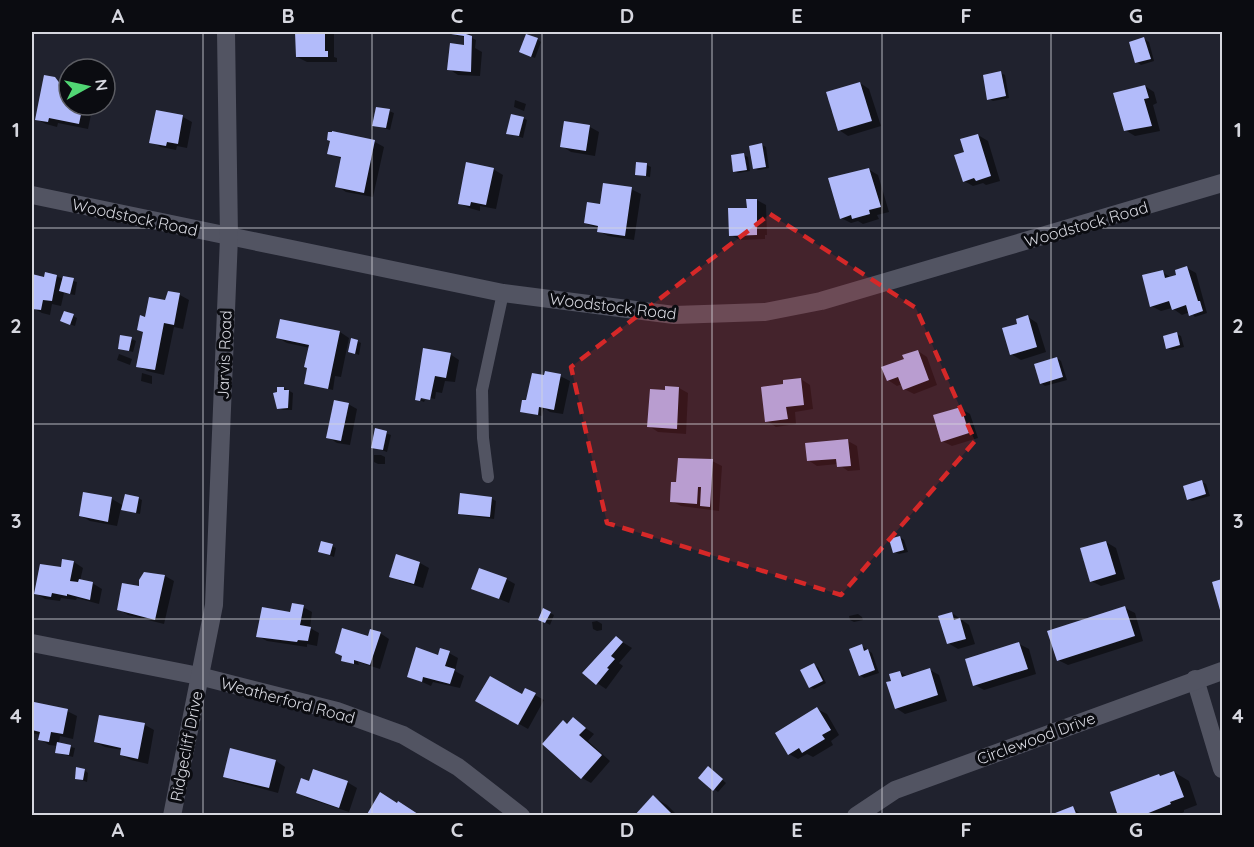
<svg xmlns="http://www.w3.org/2000/svg" width="1254" height="847" viewBox="0 0 1254 847" font-family="Quicksand,sans-serif">
	<style>
		.shadow { fill: #0007 }
		.building { fill: #b2bbfa }
		.lines { fill: none; stroke-linecap: round; stroke-linejoin: round }
		.lane { stroke: #525462; stroke-width: 12 }
		.street { stroke: #525462; stroke-width: 18 }
		.marked { fill: #d62828; fill-opacity: 0.2; stroke: #d62828; stroke-width: 4.5; stroke-dasharray: 12 8; stroke-linejoin: round }
		.grid { fill: none; stroke: #d6d7df; stroke-width: 1.5; stroke-opacity: 0.55 }
		.labels { text-anchor: middle; dominant-baseline: central; stroke-width: 6; stroke-linejoin: round; paint-order: stroke }
		.street-label { font-size: 16px; fill: #d6d7df; stroke: #0b0c11 }
		.neatline { fill: none; stroke: #d6d7df; stroke-width: 2 }
		.grid-label { font-size: 20px; text-anchor: middle; font-weight: bold; fill: #d6d7df }
	</style>
	<rect width="100%" height="100%" fill="#20222e"/>
	<g class="shadow">
		<path d="M297,32h37v25l3,1v4h-30l-10,-5z"/>
		<path d="M453,32h18l-1,5 6,3 -1,8 7,4 -2,24 -22,-1 -9,-6 21,-22 -5,-10 -8,-1z"/>
		<path d="M537,39l4,3 -6,16 -10,-4z"/>
		<path d="M1144,39l5,3 5,19 -13,4 -4,-3z"/>
		<path d="M1001,73l4,2 4,23 -16,3 -4,-2z"/>
		<path d="M54,79l10,9 -1,6 6,2v9h24l-5,24 -30,-6 -1,4 -11,-3 -10,-5z"/>
		<path d="M860,83l9,6 12,37 -33,10 -9,-6z"/>
		<path d="M1145,86l9,6 3,11 -4,2 7,26 -25,5 -10,-6z"/>
		<path d="M515,100l11,4 -2,7 -10,-4z"/>
		<path d="M389,111l5,2 -4,17 -17,-5z"/>
		<path d="M157,112l26,5 9,5 -5,26 -10,-2 -1,4 -15,-3 -10,-5z"/>
		<path d="M523,118l4,2 -4,18 -15,-5z"/>
		<path d="M590,127l9,5 -4,24 -24,-4 -9,-6z"/>
		<path d="M333,132l42,10 9,5 -11,50 -27,-5 -9,-6 5,-27 -13,-6z"/>
		<path d="M978,135l10,6 12,40 -14,4 -3,-2 -10,3 -9,-5 2,-28z"/>
		<path d="M762,145l4,2 3,21 -11,2 -4,-2z"/>
		<path d="M744,155l4,2 2,14 -12,2 -4,-2z"/>
		<path d="M647,165l4,2 -1,10 -13,-3z"/>
		<path d="M493,169l10,6 -7,34 -16,-3v5l-11,-3 -10,-5z"/>
		<path d="M868,169l10,6 11,37 -12,3 2,4 -16,5 -5,-3 -7,2 -10,-5z"/>
		<path d="M631,189l10,5 -7,46 -26,-4 -9,-5v-2l-14,-6 16,-17z"/>
		<path d="M757,200l9,5 1,30h-2v4l-25,1 -9,-5z"/>
		<path d="M1187,268l9,5 11,40 -12,4 -5,-5 -8,3 -10,-7 -11,3 -10,-5 11,-34 10,6 6,-2z"/>
		<path d="M46,274l31,8 -2,13 -11,-2 -3,13 -9,-2 -2,11 -8,-2 -9,-5 1,-8h-2v-24l13,2z"/>
		<path d="M169,293l11,2 9,5 -6,29 -9,-2 -10,48 -17,-4 -9,-5 6,-33 -6,-3 8,-11 20,-17z"/>
		<path d="M73,316l4,2 -2,8 -9,-3z"/>
		<path d="M1028,317l9,6 9,29 -25,8 -10,-6 8,-29z"/>
		<path d="M281,320l59,12 9,6 -8,39 -6,-1 -2,14 -28,-7 5,-35 -23,-5 -9,-5z"/>
		<path d="M1177,334l4,2 3,11 -12,3 -4,-2z"/>
		<path d="M132,339l4,2 -3,11 -14,-4z"/>
		<path d="M357,341l4,2 -2,12 -9,-4z"/>
		<path d="M918,351l9,6 10,28 -23,9 -10,-5 -2,-5 -5,2 -9,-6 18,-20z"/>
		<path d="M119,354l13,5 -2,6 -13,-5z"/>
		<path d="M450,354l9,6 -4,22 -10,-1 -3,12 -6,-1 -1,7 -15,-3v3l5,1 -1,2 -7,-3z"/>
		<path d="M1057,358l4,3 6,19 -22,6 -4,-3z"/>
		<path d="M142,373l10,3v8l-11,-3z"/>
		<path d="M560,376l10,5 -7,33 -13,-2 -6,-4 -2,8 -20,-5 5,-9z"/>
		<path d="M801,379l9,6 3,24 -18,3 1,12 -20,3 -9,-6z"/>
		<path d="M284,388l9,5 -1,17h-9l-5,-2z"/>
		<path d="M679,388l9,5 -2,41 -28,-2 -9,-6 18,-34z"/>
		<path d="M348,404l9,5 -7,36 -13,-2 -9,-6z"/>
		<path d="M961,409l9,5 8,24 -26,8 -10,-5z"/>
		<path d="M376,430l15,5 -4,17 -14,-5z"/>
		<path d="M848,441l9,5 3,24 -12,1 -10,-7 -21,2 -9,-6z"/>
		<path d="M374,455h7l4,2v7h-7l-4,-2z"/>
		<path d="M712,461l10,5 -3,45 -38,-5 -10,-5 6,-17z"/>
		<path d="M1202,482l4,2 4,12 -18,5 -4,-2z"/>
		<path d="M84,494l28,5 12,7 14,-8 4,2 -2,14 -13,-3 -6,-3 -4,18 -27,-5 -9,-5z"/>
		<path d="M461,495l31,4 4,2 -2,18 -31,-4 -4,-2z"/>
		<path d="M900,537l4,3 4,12 -9,2 -4,-2z"/>
		<path d="M1106,542l10,6 9,31 -24,7 -10,-5z"/>
		<path d="M332,546l4,2 -2,9 -14,-5z"/>
		<path d="M397,556l23,7 9,5 -6,20 -23,-7 -9,-5z"/>
		<path d="M74,562l9,6 -3,13 12,2 10,6 -3,15 -22,-6 -1,2 -15,-2 -1,3 -15,-2 -9,-6 26,-24z"/>
		<path d="M152,573l13,3 9,5 -10,43 -36,-9 -9,-6 27,-19z"/>
		<path d="M506,579l9,5 -6,19 -36,-15z"/>
		<path d="M303,607l9,5 -2,16 9,5 -2,13 -10,-2v3l-40,-6 -9,-5z"/>
		<path d="M1125,608l10,5 8,28 -75,24 -10,-5z"/>
		<path d="M544,610l10,5 -4,10 -11,-6z"/>
		<path d="M952,613l17,12 6,19 -17,5 -10,-6z"/>
		<path d="M858,614l4,3 1,3 -9,2 -4,-2 -1,-4z"/>
		<path d="M597,621l5,3v6l-5,1 -4,-2 -1,-7z"/>
		<path d="M380,633l9,6 -9,30 -22,-7 1,3 -12,-3 22,-24z"/>
		<path d="M616,638l16,10 -13,15 4,3 -17,23 -9,-6z"/>
		<path d="M1019,644l10,5 7,25 -52,16 -9,-5z"/>
		<path d="M862,646l10,7 7,20 -15,5 -4,-3z"/>
		<path d="M449,653l9,5 -3,13 9,5 -4,12 -27,-6 -2,4 -22,-10 30,-20z"/>
		<path d="M813,665l5,2 8,16 -12,6 -4,-2z"/>
		<path d="M930,670l9,5 8,26 -42,13 -9,-6 -3,-26 7,-10 8,5z"/>
		<path d="M526,690l18,10 -16,29 -50,-29 44,-4z"/>
		<path d="M32,704l35,7 10,5 -4,23 -13,-3 -1,8 16,4 -2,9 -12,-3 -4,-2 1,-6 -9,-1 -9,-6 1,-4 -9,-2z"/>
		<path d="M817,709l10,5 12,21 -8,6 2,4 -20,12 -6,-3 -9,5 -9,-5z"/>
		<path d="M100,716l45,9 9,5 -6,34 -17,-4 -10,-5 1,-5 -17,-3 -10,-5z"/>
		<path d="M573,719l21,15 -6,7 22,20 -19,22 -9,-5 -18,-56 5,3z"/>
		<path d="M276,761l9,6 -7,26 -44,-12 -10,-5z"/>
		<path d="M84,770l4,3 -1,9 -11,-4z"/>
		<path d="M712,771l14,12 -8,9 -4,-3z"/>
		<path d="M1174,772l15,9 8,24 -13,5v2l-8,4h-56l42,-39z"/>
		<path d="M347,782l10,6 -8,24 -42,-14 -9,-5 12,-10z"/>
		<path d="M653,797l14,8 11,11h-42z"/>
		<path d="M1073,808l10,8h-29z"/>
	</g>
	<g class="building">
		<path d="M295,32h30v19h3v6h-32z"/>
		<path d="M451,32h15v2l6,2 -1,36 -24,-2 3,-27 14,2v-9l-13,-2z"/>
		<path d="M526,34l12,4 -7,19 -12,-5z"/>
		<path d="M1144,37l7,22 -16,4 -6,-21z"/>
		<path d="M1001,71l5,25 -19,4 -4,-25z"/>
		<path d="M44,75l11,2 6,8 -2,7 10,2v11h14l-4,19 -30,-6 -1,4 -13,-2z"/>
		<path d="M860,82l12,39 -34,10 -12,-39z"/>
		<path d="M1145,85l4,13 -5,1 8,27 -28,5 -11,-38z"/>
		<path d="M376,107l14,2 -4,19 -14,-2z"/>
		<path d="M156,110l27,5 -5,29 -11,-2 -1,4 -17,-3z"/>
		<path d="M511,114l13,3 -5,19 -13,-2z"/>
		<path d="M564,121l26,4 -4,26 -26,-4z"/>
		<path d="M332,131l43,9 -11,53 -29,-6 6,-30 -14,-3 3,-13 -3,-1 1,-8h4z"/>
		<path d="M978,134l13,42 -15,5 -2,-3 -11,4 -9,-27 10,-3 -4,-13z"/>
		<path d="M762,143l4,24 -13,2 -4,-23z"/>
		<path d="M744,153l3,17 -14,2 -2,-17z"/>
		<path d="M466,162l28,6 -8,37 -15,-3 -1,4 -12,-2z"/>
		<path d="M636,162l11,1 -1,13 -11,-1z"/>
		<path d="M869,168l12,39 -12,3 1,4 -18,5 -1,-4 -11,4 -12,-41z"/>
		<path d="M603,183l29,4 -7,49 -28,-4 1,-6 -14,-3 3,-21 13,2z"/>
		<path d="M746,199h11v36l-28,1 -1,-28h19z"/>
		<path d="M1187,266l11,35h2l3,10 -14,5 -3,-11 -14,5 -3,-9 -19,6 -8,-32 21,-5 2,8 11,-3 -1,-5z"/>
		<path d="M45,272l12,3 -5,26 -9,-1 -2,10 -9,-1 1,-11 -1,-1v-23l12,3z"/>
		<path d="M63,276l11,2 -4,16 -11,-3z"/>
		<path d="M168,291l12,2 -6,32 -10,-2 -9,47 -19,-3 7,-35 -6,-2 3,-15 5,2 4,-20 16,3z"/>
		<path d="M64,311l10,3 -4,11 -10,-4z"/>
		<path d="M1028,315l9,32 -27,8 -8,-27 15,-4 -1,-5z"/>
		<path d="M280,319l60,12 -12,58 -24,-5 3,-16 -3,-1 5,-22 -33,-7z"/>
		<path d="M1177,332l3,13 -14,4 -3,-13z"/>
		<path d="M120,335l12,2 -3,14 -11,-2z"/>
		<path d="M351,338l7,2 -3,14 -7,-2z"/>
		<path d="M423,348l28,5 -5,25 -11,-2 -5,24 -9,-2 -1,3 -5,-1z"/>
		<path d="M918,350l11,30 -26,10 -5,-13 -11,4 -6,-14 23,-8 -2,-4z"/>
		<path d="M1057,357l6,20 -23,7 -6,-20z"/>
		<path d="M545,371l16,3 -7,36 -15,-3 -1,8 -18,-3 2,-12h4l6,-27 12,2z"/>
		<path d="M801,378l3,27 -18,2 2,12 -23,3 -4,-35 22,-3v-4z"/>
		<path d="M665,386l14,1 -2,42 -30,-2 3,-38 15,1z"/>
		<path d="M277,387h7v3h5l-1,18 -11,1 -4,-16 4,-1z"/>
		<path d="M334,400l15,3 -8,38 -15,-3z"/>
		<path d="M961,407l8,26 -28,9 -8,-27z"/>
		<path d="M375,428l12,3 -4,19 -12,-2z"/>
		<path d="M848,439l3,27 -14,1 -1,-8 -29,2 -2,-18z"/>
		<path d="M678,458l35,1 -3,48 -10,-1 1,-19h-3l-1,17 -27,-2 1,-20h5z"/>
		<path d="M1202,480l4,14 -19,6 -4,-14z"/>
		<path d="M83,492l29,5 -4,25 -29,-6z"/>
		<path d="M460,493l32,4 -2,20 -32,-3z"/>
		<path d="M125,494l14,3 -3,16 -15,-3z"/>
		<path d="M900,536l4,14 -11,3 -4,-14z"/>
		<path d="M321,541l12,3 -3,11 -12,-3z"/>
		<path d="M1106,541l10,33 -26,8 -10,-34z"/>
		<path d="M396,554l24,8 -6,22 -25,-7z"/>
		<path d="M62,559l12,2 -4,20 8,1 1,-3 14,3 -3,18 -23,-6v2l-15,-3 -1,4 -17,-3 6,-30 21,3z"/>
		<path d="M479,568l28,10 -8,21 -28,-10z"/>
		<path d="M144,572l21,3 -10,45 -38,-10 5,-27 17,3v-6z"/>
		<path d="M1222,579v30l-2,1 -8,-28z"/>
		<path d="M292,603l12,2 -4,20 11,2 -3,14 -10,-1 -1,2 -41,-5 6,-30 28,5z"/>
		<path d="M1125,606l10,30 -78,25 -10,-30z"/>
		<path d="M543,608l8,4 -6,11 -7,-3z"/>
		<path d="M952,612l2,8 6,-2 6,21 -19,5 -9,-28z"/>
		<path d="M342,628l26,8 2,-7 11,3 -11,33 -16,-5v4l-13,-3 1,-5 -7,-3z"/>
		<path d="M616,636l7,6 -12,14 4,3 -8,9 2,1 -13,16 -14,-12z"/>
		<path d="M1019,642l9,27 -55,17 -8,-27z"/>
		<path d="M862,644l2,7 4,-2 7,21 -16,6 -10,-27z"/>
		<path d="M416,647l22,8 2,-7 10,3 -5,15 10,3 -5,15 -27,-7 -1,5 -15,-5z"/>
		<path d="M814,663l9,18 -14,7 -9,-18z"/>
		<path d="M930,668l8,27 -43,14 -9,-27 5,-1 -2,-7 11,-3 2,6z"/>
		<path d="M490,676l32,18 3,-6 11,5 -18,32 -43,-24z"/>
		<path d="M34,702l34,7 -5,25 -12,-2 -2,10 -11,-2 2,-8 -8,-2v-27z"/>
		<path d="M817,707l14,23 -9,5 3,4 -23,14 -3,-5 -11,7 -13,-22z"/>
		<path d="M99,715l46,8 -7,36 -18,-4 1,-7 -27,-6z"/>
		<path d="M573,717l13,11 -7,7 23,20 -21,24 -39,-35 21,-24 4,4z"/>
		<path d="M57,742l14,3 -2,10 -14,-2z"/>
		<path d="M230,748l46,12 -7,28 -46,-11z"/>
		<path d="M708,766l15,13 -10,12 -15,-13z"/>
		<path d="M76,767l9,2 -2,11 -8,-1z"/>
		<path d="M313,769l35,12 -9,27 -43,-15 5,-15 8,3z"/>
		<path d="M1174,771l10,26 -14,5 1,2 -30,12h-23l-8,-24 49,-18 1,2z"/>
		<path d="M380,792l17,11 1,-2 23,15h-55z"/>
		<path d="M653,795l21,21h-40z"/>
		<path d="M1073,806l4,10h-27v-1z"/>
	</g>
	<g class="lines">
		<path class="lane" d="M488,477l-5,-39 -1,-48 21,-97"/>
		<g class="street">
			<path d="M32,195l471,98 171,22 91,-3 56,-11 401,-118"/>
			<path d="M32,643l167,33 138,35 66,24 55,32 63,49"/>
			<path d="M1195,679l27,90"/>
			<path d="M172,816l42,-211 15,-368 -3,-205"/>
			<path d="M856,816l39,-26 327,-119"/>
		</g>
	</g>
	<path class="marked" d="M770,214l146,94 59,133 -134,154 -234,-72 -36,-156z"/>
	<path class="grid" d="M203,32v784M372,32v784M542,32v784M712,32v784M882,32v784M1051,32v784M32,228h1190M32,424h1190M32,619h1190"/>
	<g class="labels">
		<g class="street-label">
			<text transform="translate(135 217) rotate(12)">Woodstock Road</text>
			<text transform="translate(1086 224) rotate(-16)">Woodstock Road</text>
			<text transform="translate(613 306) rotate(7)">Woodstock Road</text>
			<text transform="translate(224 355) rotate(-88)">Jarvis Road</text>
			<text transform="translate(288 700) rotate(15)">Weatherford Road</text>
			<text transform="translate(1036 738) rotate(-20)">Circlewood Drive</text>
			<text transform="translate(186 746) rotate(-79)">Ridgecliff Drive</text>
		</g>
	</g>
	<rect width="1254" height="847" fill="none" stroke="#0b0c11" stroke-width="66"/>
	<g transform="translate(87 87) rotate(82)"><circle r="28" fill="#0b0c11" stroke="#5c5d63" stroke-width="1.5"/>
	<path d="M0-4.5L10 22L0 15L-10 22Z" fill="#51d674"/>
	<text y="-9" font-size="16" font-weight="bold" text-anchor="middle" fill="#d6d7df">N</text>
	</g>
	<rect x="33" y="33" width="1188" height="781" class="neatline"/>
	<g class="grid-label">
		<text x="118" y="23">A</text>
		<text x="288" y="23">B</text>
		<text x="457" y="23">C</text>
		<text x="627" y="23">D</text>
		<text x="797" y="23">E</text>
		<text x="966" y="23">F</text>
		<text x="1136" y="23">G</text>
		<text x="16" y="137">1</text>
		<text x="1238" y="137">1</text>
		<text x="16" y="333">2</text>
		<text x="1238" y="333">2</text>
		<text x="16" y="528">3</text>
		<text x="1238" y="528">3</text>
		<text x="16" y="723">4</text>
		<text x="1238" y="723">4</text>
		<text x="118" y="837">A</text>
		<text x="288" y="837">B</text>
		<text x="457" y="837">C</text>
		<text x="627" y="837">D</text>
		<text x="797" y="837">E</text>
		<text x="966" y="837">F</text>
		<text x="1136" y="837">G</text>
	</g>
</svg>
